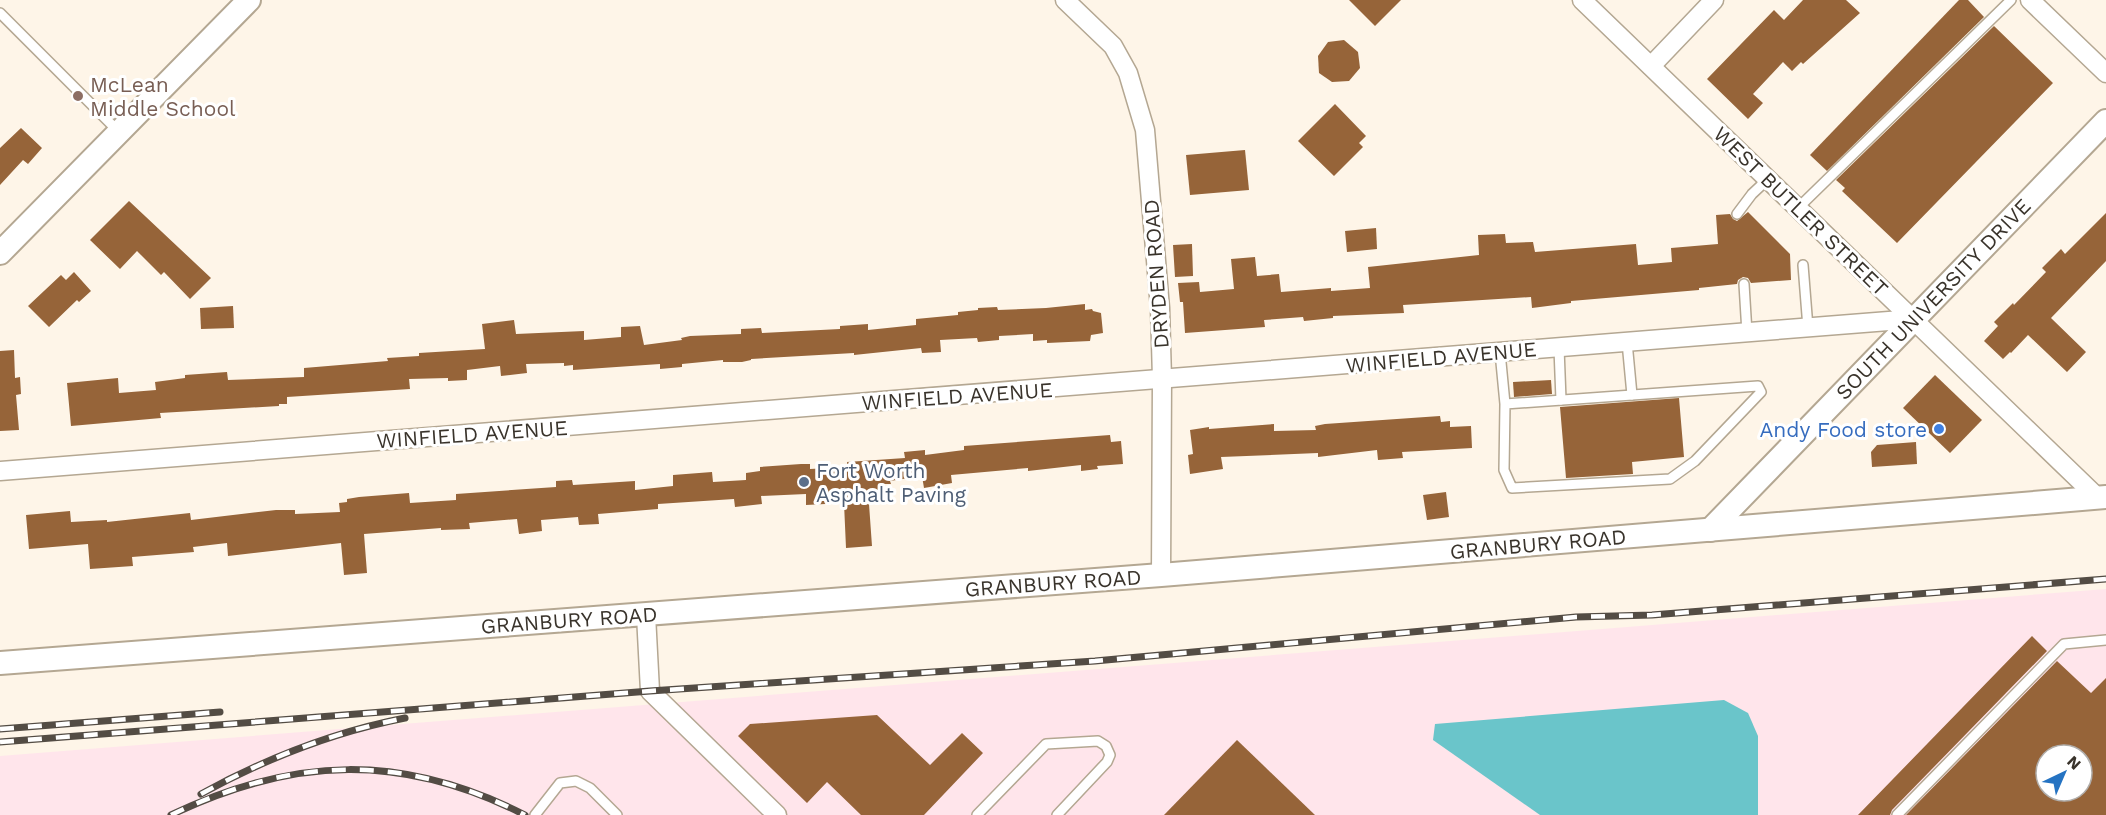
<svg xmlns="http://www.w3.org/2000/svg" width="2106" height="815" viewBox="0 0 2106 815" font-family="'Work Sans',sans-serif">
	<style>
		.industrial { fill: #ffe5eb; fill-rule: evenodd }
		.water { fill: #6ac5ca }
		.building { fill: #966439; fill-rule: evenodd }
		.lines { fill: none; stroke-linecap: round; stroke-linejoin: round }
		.service-casing { stroke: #b4a792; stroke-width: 12 }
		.minor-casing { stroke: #b4a792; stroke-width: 21 }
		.tertiary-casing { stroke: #b4a792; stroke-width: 26 }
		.service { stroke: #fff; stroke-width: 9 }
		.minor { stroke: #fff; stroke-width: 18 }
		.tertiary { stroke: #fff; stroke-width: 22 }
		.rail-casing { stroke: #534c44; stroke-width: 7 }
		.rail { stroke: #fff; stroke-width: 4.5; stroke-dasharray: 14; stroke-linecap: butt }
		.education-dot { fill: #8d6e63; stroke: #fff; stroke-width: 2 }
		.shop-dot { fill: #3f7fe0; stroke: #fff; stroke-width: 2 }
		.service-dot { fill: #5c6f8a; stroke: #fff; stroke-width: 2 }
		.labels { text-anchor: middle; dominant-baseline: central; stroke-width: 6; stroke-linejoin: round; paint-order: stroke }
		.education-label { font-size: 21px; fill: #785e54; stroke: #fff; text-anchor: start }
		.street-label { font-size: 21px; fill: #39332b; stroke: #fff }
		.shop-label { font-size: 21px; fill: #366cbe; stroke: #fff; text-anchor: end }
		.service-label { font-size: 21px; fill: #4e5e75; stroke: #fff; text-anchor: start }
	</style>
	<rect width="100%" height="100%" fill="#fef5e8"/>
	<path class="industrial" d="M2106,589v226h-2106v-59zM2046,755h36v36h-36z"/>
	<path class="water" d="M1724,700l24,13 10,23v79h-218l-107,-75 2,-16z"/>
	<g class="building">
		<path d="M1349,0h52l-26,26z"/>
		<path d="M1803,0h43l14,13 -57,51 -2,-2 -9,9 -9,-9 -30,32 10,9 -15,16 -41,-40 67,-69 10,10z"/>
		<path d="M1959,0h9l16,17 -157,154 -17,-16z"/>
		<path d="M1994,26l59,57 -156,160 -55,-52 3,-3 -9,-8z"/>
		<path d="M1344,40l14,12 2,16 -11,13 -17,1 -13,-9 -1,-17 10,-14z"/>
		<path d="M1335,104l31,32 -7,7 4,4 -29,29 -36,-35z"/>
		<path d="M21,128l21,20 -14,16 -5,-4 -23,25v-37z"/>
		<path d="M1245,150l4,40 -59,5 -4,-40z"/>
		<path d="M129,201l82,77 -21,21 -26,-27 -3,3 -24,-24 -17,18 -30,-29z"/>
		<path d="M1748,212l42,42 1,26 -40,3 -3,-5 -5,-1 -5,3 -1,4 -38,4v2l-128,11v2l-39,5 -1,-11 -128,8 1,8 -71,3v2l-29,3 -1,-4 -39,3 1,7 -80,6 -2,-31h-3l-2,-19 21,-1 1,10 34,-3 -3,-30 24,-2 2,19 22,-2 2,18 50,-4v3l39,-3 -2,-21 111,-12 -1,-20 27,-1 1,9 27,-1 2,10 101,-8 2,21 34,-3 -1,-14 47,-4 -2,-29 14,-1 3,5 4,2z"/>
		<path d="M2106,213v48l-55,57 35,34 -19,20 -39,-37 -17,18 -1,-1 -7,7 -19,-18 14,-15 -4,-4 19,-19 1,2 32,-33 -4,-4 19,-19 4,5z"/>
		<path d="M1376,228l1,21 -30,3 -2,-21z"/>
		<path d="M1192,244l1,32 -18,1 -2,-32z"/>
		<path d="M74,272l17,19 -12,11 -2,-2 -28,27 -21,-21 33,-31 5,5z"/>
		<path d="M1085,304v6l7,-1 1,2 8,2 2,20 -12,2 -1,6 -43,2v-3l-14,1v-7l-34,2v4l-21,2 -1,-4 -37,2 1,12 -19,1 -1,-5 -67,7v-2l-103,6v1l-9,2h-19v-2l-41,4v3l-22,2v-5l-87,6v-5l-9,1v-3l-38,1 1,9 -26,3 -1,-10 -33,4v10l-19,1v-3l-39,1 1,10 -123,8v7h-8v2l-119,7 1,5 -90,8 -4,-43 51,-5 1,15 37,-3 -1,-8 30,-4v-3l42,-3 1,8 76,-3v-9l84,-7 -1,-3 32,-2v-3l66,-4 -3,-25 32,-4 2,14 68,-3v9l37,-3v-10l19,-1 4,19 38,-5 -1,-2 9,-2 51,-2v-5l20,-1 1,5 78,-4v-3l28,-2v6l48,-5v-6l42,-4v-3l20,-2v-2l19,-1 1,3 48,-2z"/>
		<path d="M233,306l1,22 -33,1 -1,-21z"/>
		<path d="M14,350l1,28 5,-1 1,17 -5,1 3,35 -19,1v-80z"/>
		<path d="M1935,375l47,45 -32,33 -47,-45z"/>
		<path d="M1551,380l1,14 -38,3 -1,-15z"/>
		<path d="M1679,398l5,59 -52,5 1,12 -67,4 -6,-71z"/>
		<path d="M1440,416l1,6 9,-1v6l21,-1 1,22 -70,4 1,6 -25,2 -1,-10 -59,7v-4l-97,4 2,12 -33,5 -2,-19 5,-1 -3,-24 19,-3v2l65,-5v7l42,-1 -1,-4 10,-2z"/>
		<path d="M1110,435l1,7 10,-1 2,23 -26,2 1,3 -17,2v-6l-53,6v-3l-77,7 1,8 -28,5 -2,-12 -32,5 1,3h-10v6h-13l4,56 -26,2 -2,-45 -38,2v-11l-45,2 1,8 -27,3 -1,-8 -76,5v5l-60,5 1,10 -20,1 -1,-8 -37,3 1,11 -23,3 -2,-15 -48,4 1,6 -29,1v-2l-77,6 3,39 -23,2 -3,-32 -113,13 -1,-13 -34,4 1,5 -62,5 1,9 -43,3 -2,-25 -59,5 -3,-34 44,-4 1,11 36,-2v2l83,-9 1,7 85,-10h19v4l45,-2 -1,-9 8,-1v-3l12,-2 50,-4 1,10 46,-3v-6l100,-7v-6l16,-1 1,5 62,-4v9l38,-4v-11l39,-3 1,10 33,-2v-7l14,-2v-4l41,-3h9v5l38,-2 -1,-5 58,-4 -1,-6 21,-2v5l39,-5v-4z"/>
		<path d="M1916,442l1,22 -45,3 -1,-15 6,-7z"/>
		<path d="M1446,492l3,25 -22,3 -4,-25z"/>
		<path d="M2032,636l15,15 -155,159 -2,5h-32z"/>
		<path d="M2057,661l34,32 15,-15v137h-200zM2046,755h36v36h-36z"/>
		<path d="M877,715l53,50 32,-32 21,20 -59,62h-63l-34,-33 -20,21 -69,-67 12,-12z"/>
		<path d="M1237,740l78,75h-151z"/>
	</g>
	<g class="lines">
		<g class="service-casing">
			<g id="service">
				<path d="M0,13l119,119"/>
				<path d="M1798,208l213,-208"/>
				<path d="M1737,214l15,-20 16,-15"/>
				<path d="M1803,265l5,63"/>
				<path d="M1744,284l3,49"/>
				<path d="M1627,342l5,53"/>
				<path d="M1559,348l2,52"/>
				<path d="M1500,352l5,52 -1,66 8,18 158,-9 25,-18 66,-69 -3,-6 -253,18"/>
				<path d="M535,815l25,-32 16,-2 14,7 27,27"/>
				<path d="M977,815l69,-71 52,-3 8,5 4,9 -3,7 -50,53"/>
				<path d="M1897,815l167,-171 42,-4"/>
			</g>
		</g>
		<g class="minor-casing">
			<g id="minor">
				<path d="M1065,0l48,46 15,27 17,57 15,178 2,71 -1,196"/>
				<path d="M1582,0l516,498"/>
				<path d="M2030,0l76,73"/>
				<path d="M1651,66l63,-66"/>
				<path d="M0,471l1914,-152"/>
				<path d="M646,615l4,76 127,124"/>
			</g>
		</g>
		<g class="tertiary-casing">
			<g id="tertiary">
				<path d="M0,253l249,-253"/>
				<path d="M1710,530l396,-409"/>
				<path d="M0,663l1161,-88 945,-78"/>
			</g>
		</g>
		<use href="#service" class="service"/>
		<use href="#minor" class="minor"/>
		<use href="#tertiary" class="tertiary"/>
		<g class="rail-casing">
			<g id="rail">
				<path d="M0,729l220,-17"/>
				<path d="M0,742l650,-51 445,-30 481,-44 76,-2 454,-36"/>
				<path d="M201,794c64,-35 132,-62 204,-76"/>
				<path d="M171,815c123,-59 232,-62 354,0"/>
			</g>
		</g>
		<use href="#rail" class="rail"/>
	</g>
	<circle class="education-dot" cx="78" cy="96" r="6"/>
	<circle class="shop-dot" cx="1939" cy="429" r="6"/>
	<circle class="service-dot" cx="804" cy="482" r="6"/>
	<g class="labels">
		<g class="education-label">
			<text x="90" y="84">McLean<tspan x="90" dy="24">Middle School</tspan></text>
		</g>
		<g class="street-label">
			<text transform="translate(1801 211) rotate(44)">WEST BUTLER STREET</text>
			<text transform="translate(1156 274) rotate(-94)">DRYDEN ROAD</text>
			<text transform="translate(1933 299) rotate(-46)">SOUTH UNIVERSITY DRIVE</text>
			<text transform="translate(1441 357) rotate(-5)">WINFIELD AVENUE</text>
			<text transform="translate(957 396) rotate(-4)">WINFIELD AVENUE</text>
			<text transform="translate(472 434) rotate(-4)">WINFIELD AVENUE</text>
			<text transform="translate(1538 544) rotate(-5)">GRANBURY ROAD</text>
			<text transform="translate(1053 583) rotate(-4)">GRANBURY ROAD</text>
			<text transform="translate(569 620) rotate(-4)">GRANBURY ROAD</text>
		</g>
		<g class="shop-label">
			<text x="1927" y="429">Andy Food store</text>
		</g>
		<g class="service-label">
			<text x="816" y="470">Fort Worth<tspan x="816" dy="24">Asphalt Paving</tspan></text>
		</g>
	</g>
	<g transform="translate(2064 773) rotate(44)"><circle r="28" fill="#ffffff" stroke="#b0adaa" stroke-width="1.5"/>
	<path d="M0-4.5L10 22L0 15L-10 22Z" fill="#2573c2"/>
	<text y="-9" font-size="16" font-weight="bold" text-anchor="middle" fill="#39332b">N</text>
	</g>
</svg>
